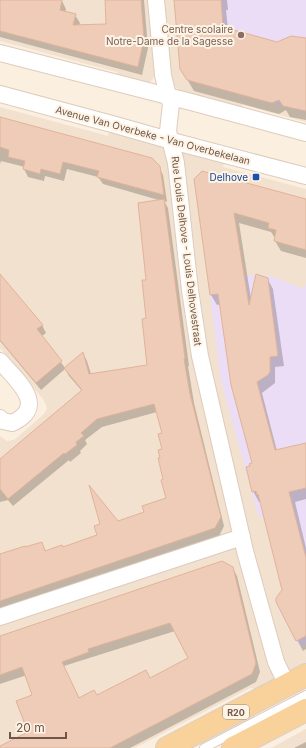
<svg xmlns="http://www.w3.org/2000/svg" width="306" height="748" viewBox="0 0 306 748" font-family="Inter,sans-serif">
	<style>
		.residential { fill: #f2e1ce }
		.education { fill: #ecddf7 }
		.shadow { fill: #0003 }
		.building { fill: #efccb8; stroke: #e1b399; fill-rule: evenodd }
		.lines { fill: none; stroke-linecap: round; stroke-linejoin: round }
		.lane-casing { stroke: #decbbc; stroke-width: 10 }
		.street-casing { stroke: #decbbc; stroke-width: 18 }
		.primary-casing { stroke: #d7cfcc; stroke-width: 24 }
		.lane { stroke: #fff; stroke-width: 8 }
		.street { stroke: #fff; stroke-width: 16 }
		.primary { stroke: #f8d29a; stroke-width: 22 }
		.education-dot { fill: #8d6e63; stroke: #fef4e5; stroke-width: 1.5 }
		.transit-dot { fill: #1a4fb4; stroke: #fef4e5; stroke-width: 1.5 }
		.labels { text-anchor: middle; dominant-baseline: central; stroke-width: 4; stroke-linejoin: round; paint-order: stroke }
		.shield { fill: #fef4e5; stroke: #9b8577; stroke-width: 1 }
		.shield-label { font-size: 9px; font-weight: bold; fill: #705548 }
		.education-label { font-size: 10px; fill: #785e54; stroke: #fef4e5; text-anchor: end }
		.street-label { font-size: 10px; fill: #705548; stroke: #fef4e5 }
		.transit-label { font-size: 10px; fill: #164399; stroke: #fef4e5; text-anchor: end }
	</style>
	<rect width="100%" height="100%" fill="#fbefdf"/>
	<g class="residential">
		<path d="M0,0h306v122l-63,-17 -2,5 -60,-18 -24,-23 -2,7 -3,4 -4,3 -32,-6 1,-5 -117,-31z"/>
		<path d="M0,107l108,29 1,-5 115,31 -1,5 83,22v476l-46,25 -10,-2 -115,60h-135v-312l7,5 7,-1 30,-26 3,-5 -1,-4 -3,-6 -43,-51z"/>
		<path d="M306,729v19h-35z"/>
	</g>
	<g class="education">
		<path d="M174,0h132v112l-119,-32 -7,-11z"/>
		<path d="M242,275l30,1 32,13 2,-7v363l-4,1 -5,-3 -21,-38v-7l7,-6 -18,-70 -1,-3 -5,-3 -2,-5 -36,-130 -13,-101z"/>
	</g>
	<g class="shadow">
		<path d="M0,0l62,1 4,8 -1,3 10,3 5,8 -1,3 28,-1 -1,-25h38l4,48 -6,27 -142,-38z"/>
		<path d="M175,0h52l1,10h-2l2,19 49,14 29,-3v80l-16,-3 -4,-7 -7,4 -85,-23 -13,-22z"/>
		<path d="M0,118l159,49 4,8 4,27 -3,-1 4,7 21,158h-1l6,37 30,123 -5,10 -219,73v-54l41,-12 5,8 17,-3 35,-12 20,-14 27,-9 23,-15 -6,-40 1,-8v-16l-6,-22 -55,15 -17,13 2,4 -7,7 1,2 -11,9 -1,-2 -56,46 -5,-6 -8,2v-41l82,-70 -13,-15 -4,-7 -24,21 -41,-49v-57l42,41 4,8 -4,3 23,32 18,-15 4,8 4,13 57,-8 -1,-85 15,-80 -59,-17 -5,-7 -31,-8 -3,12 -19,-5 -1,5 -16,-4 -4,-8 1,-2 -24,-6 -1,3z"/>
		<path d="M195,179l111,21v58l-25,-7 -6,-10v-3l-4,-6 -32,-9 12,76 16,-21 6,11 11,77 -9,1v16l-13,10 15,58 29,-7v55l-11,3 11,46v101l-3,2 -26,-49 6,-12 -22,-89 -2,1 -6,-11v-27l-32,-160 -4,1 -6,-10z"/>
		<path d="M232,567l5,9 23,96 -4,10 -126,66h-130l29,-15 41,-53 10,19 16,-2 54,-18 39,-20 -14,-28 -146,46 -2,-2 -27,9v-47z"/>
		<path d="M306,742v6h-12z"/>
	</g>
	<g class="building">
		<path d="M0,0h62l-2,10 16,4 -3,11 33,-1 -1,-24h36l3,39 -6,28 -138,-36z"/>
		<path d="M174,0h47l2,27 54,15 14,-6 15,2v73l-23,-5 -4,-6 -7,3 -85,-23 -7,-11z"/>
		<path d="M0,117l152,41 8,8 4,29 -67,-18 2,-6 -36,-9 -3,12 -19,-5 -1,5 -17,-5 2,-8 -17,-4 1,-7 -9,-3z"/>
		<path d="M202,171l104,28v51l-32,-9 2,-11 -8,-2 1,-5 -35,-10 15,92 7,-31 12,4 10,78 -8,1v15l-2,3 -11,7 18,68 31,-7v45l-17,4 17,66v78l-10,5 -20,-39v-4l6,-8 -24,-96 -1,1 -1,-4 -4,1 -6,-25 4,-1 -1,-2 3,-1 -21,-78 -13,-91 -8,1 -16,-116z"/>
		<path d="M164,199l21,159 -1,1 6,35 31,123 -6,11 -215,73v-47l25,-8v1l17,-5 3,9 17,-6 1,2 34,-12 -3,-9 6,-2 -11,-39 29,36 26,-9 -2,-6 24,-8 -5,-18 2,-1 -5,-21h2l-2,-8 4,-1 -4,-15 4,-1 -8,-29 -57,15 -16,14 3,3 -8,6 1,3 -12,9 -1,-1 -56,46 -8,-10v-30l82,-69 -18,-22 19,-16 6,22 58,-9 -5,-46 4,-1 -4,-38h4l-8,-77z"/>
		<path d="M0,274l43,51 -6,4 25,32 -26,22 -36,-43z"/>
		<path d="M222,561l11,6 23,96 -4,11 -142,74h-110v-2l28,-14 -12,-31 16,-6 -10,-28 -22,8v-39zM170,623l18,35 -38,20 -4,-8 -49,25 -3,-5 -15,8 -17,-36 27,-10 -1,-3z"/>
	</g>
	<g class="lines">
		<g class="lane-casing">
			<path id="lane" d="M204,748l102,-53"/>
		</g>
		<g class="street-casing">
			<g id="street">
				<path d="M156,0l7,75 5,21 3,8 -3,27 8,32 14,127 10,66 45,195 31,111 11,23"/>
				<path d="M0,53l191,49 115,31"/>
				<path d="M0,94l112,30 60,17 134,35"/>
				<path d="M0,361c16,19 49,45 12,62l-9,-2 -3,-3"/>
				<path d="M0,617l242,-80"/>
			</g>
		</g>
		<g class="primary-casing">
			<g id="primary">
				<path d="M167,748l139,-73"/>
				<path d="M233,748l73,-38"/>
			</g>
		</g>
		<use href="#lane" class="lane"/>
		<use href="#street" class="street"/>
		<use href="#primary" class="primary"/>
	</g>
	<circle class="education-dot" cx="241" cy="35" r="4"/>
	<rect class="transit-dot" x="252" y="173" width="8" height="8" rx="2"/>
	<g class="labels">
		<rect class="shield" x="223" y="705" width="26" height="14" rx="3"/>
		<g class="shield-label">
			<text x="236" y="712">R20</text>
		</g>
		<g class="education-label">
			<text x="233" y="29">Centre scolaire<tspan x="233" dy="12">Notre-Dame de la Sagesse</tspan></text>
		</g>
		<g class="street-label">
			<text transform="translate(153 135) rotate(15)">Avenue Van Overbeke - Van Overbekelaan</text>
			<text transform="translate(187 251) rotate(83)">Rue Louis Delhove - Louis Delhovestraat</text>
		</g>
		<g class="transit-label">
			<text x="248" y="177">Delhove</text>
		</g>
	</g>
	<path d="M10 732v6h56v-6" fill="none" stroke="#705548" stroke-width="2"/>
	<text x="16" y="732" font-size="12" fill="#705548" stroke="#fef4e5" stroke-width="3" paint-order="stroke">20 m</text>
</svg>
